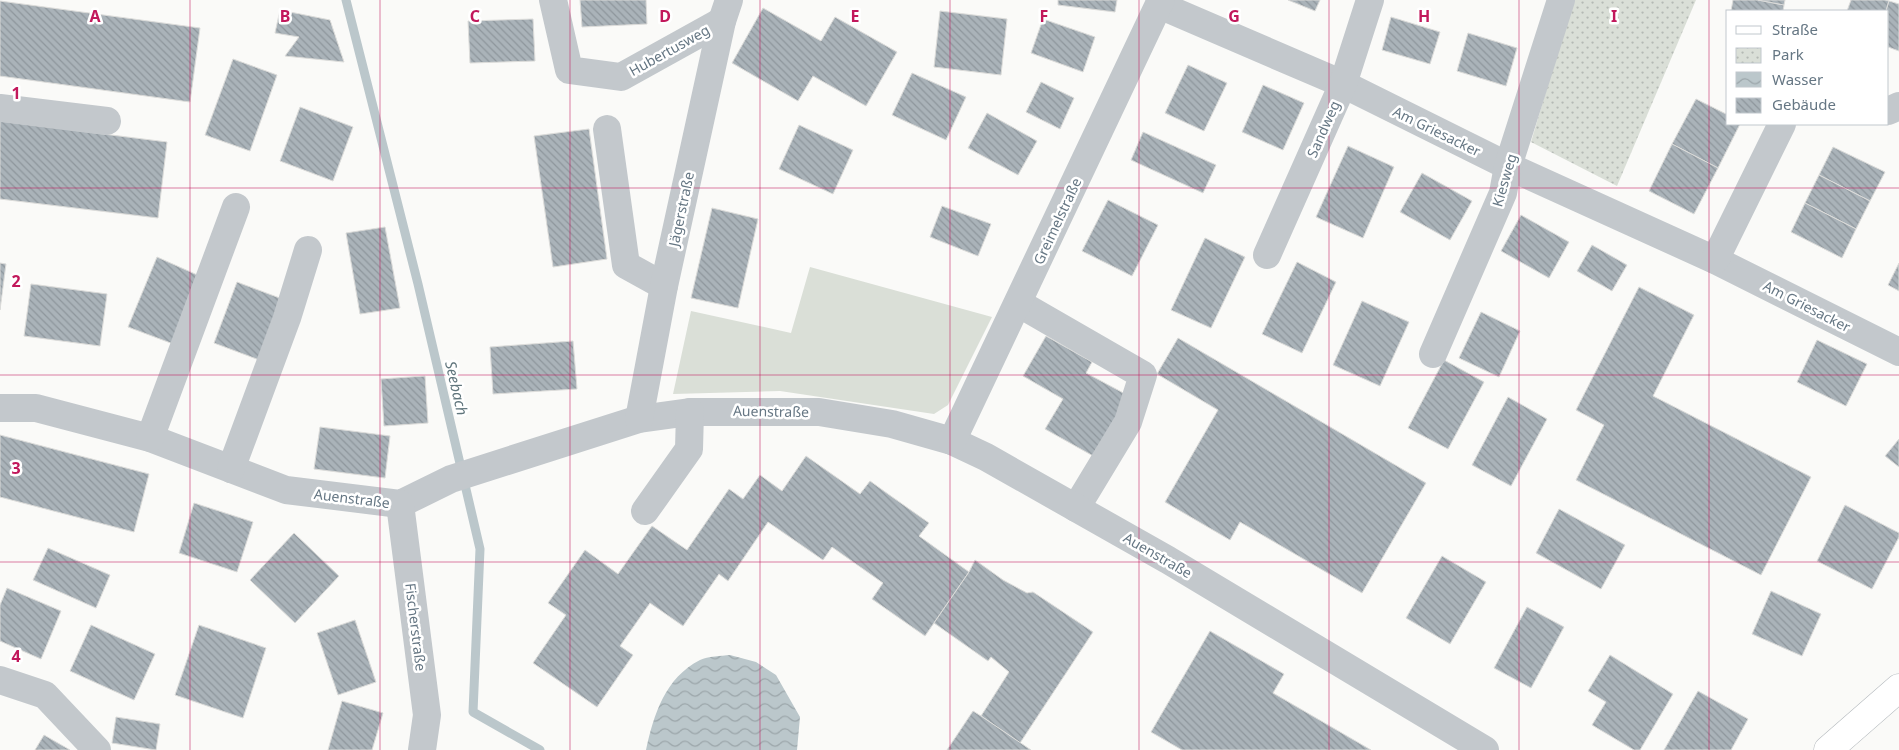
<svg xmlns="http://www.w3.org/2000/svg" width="1899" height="750" viewBox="0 0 1899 750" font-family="'Noto Sans',sans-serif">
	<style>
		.grass { fill: #dadfd7 }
		.park { fill: url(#park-dots) }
		.water { fill: url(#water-waves) }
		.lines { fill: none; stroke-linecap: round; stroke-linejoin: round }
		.stream { stroke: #bbc7cb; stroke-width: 9 }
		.building { fill: url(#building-back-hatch); stroke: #dcdcda }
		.major-casing { stroke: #b5babe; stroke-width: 29 }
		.minor { stroke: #c3c8cc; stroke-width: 28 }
		.major { stroke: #fff; stroke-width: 28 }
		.grid { fill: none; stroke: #c2185b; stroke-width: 1; stroke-opacity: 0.55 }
		.labels { text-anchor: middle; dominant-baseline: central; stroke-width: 5; stroke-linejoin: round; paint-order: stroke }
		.street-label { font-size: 14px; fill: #657683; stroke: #fff }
		.water-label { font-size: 15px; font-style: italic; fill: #60757c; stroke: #fff }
		.grid-label { font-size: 16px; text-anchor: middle; font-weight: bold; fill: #c2185b; stroke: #fff; stroke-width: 5; stroke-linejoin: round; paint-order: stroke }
	</style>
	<defs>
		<pattern id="park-dots" width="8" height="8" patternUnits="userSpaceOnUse" patternTransform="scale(1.25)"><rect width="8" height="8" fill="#dadfd7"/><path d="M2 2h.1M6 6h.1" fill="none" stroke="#b4b9b4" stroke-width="1.8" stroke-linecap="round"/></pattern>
		<pattern id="water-waves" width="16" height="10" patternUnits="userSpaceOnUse" patternTransform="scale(1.25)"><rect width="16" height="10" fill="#bbc7cb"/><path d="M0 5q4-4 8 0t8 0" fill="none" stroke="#9ca6aa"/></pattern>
		<pattern id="building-back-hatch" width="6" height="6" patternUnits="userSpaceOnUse" patternTransform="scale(1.25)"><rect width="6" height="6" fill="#aab3b9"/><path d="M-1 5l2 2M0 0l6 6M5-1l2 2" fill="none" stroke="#8e969c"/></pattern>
	</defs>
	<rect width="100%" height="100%" fill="#fafaf8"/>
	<path class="grass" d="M810,267l182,50 -44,88 -14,9 -154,-23 -107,3 18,-83 100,22z"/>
	<path class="park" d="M1573,0h123l-79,186 -86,-44z"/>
	<path class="water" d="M730,655l26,7 20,13 24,42 -3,33h-151c8,-36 19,-72 54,-90 8,-4 21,-4 30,-5z"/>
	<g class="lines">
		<path class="stream" d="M346,0l72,284 62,265 -7,163 67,38"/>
	</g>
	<g class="building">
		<path d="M580,0h66l1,24 -65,3z"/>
		<path d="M1058,0h59l-2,12 -57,-7z"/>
		<path d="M1288,0h32l-5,11z"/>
		<path d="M1733,0h25l26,5 -1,6h-52z"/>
		<path d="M1758,0h27l-1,5z"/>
		<path d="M1851,0h34l4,1 -3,10h-39z"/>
		<path d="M0,1l200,27 -10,74 -190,-26z"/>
		<path d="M1889,1l10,3v47l-11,-4v-36h-2z"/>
		<path d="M763,8l58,33 14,-24 62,35 -31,54 -53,-30 -15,25 -66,-38z"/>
		<path d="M280,10l50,10 14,42 -59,-6 14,-19 -24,-4z"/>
		<path d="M940,11l67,8 -6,56 -67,-8z"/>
		<path d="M1391,17l49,15 -10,32 -48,-14z"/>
		<path d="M533,19l2,42 -65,2 -2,-42z"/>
		<path d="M1043,19l52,18 -12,35 -52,-19z"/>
		<path d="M1468,33l49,15 -11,38 -49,-15z"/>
		<path d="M233,59l44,16 -27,76 -45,-16z"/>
		<path d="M1188,65l39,18 -23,48 -39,-18z"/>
		<path d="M912,73l54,24 -20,43 -54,-25z"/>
		<path d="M1041,82l33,16 -14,31 -34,-17z"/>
		<path d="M1263,85l41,18 -21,47 -41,-18z"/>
		<path d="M1696,99l32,16v9h12l-22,44 -46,-24z"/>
		<path d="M300,107l53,20 -20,54 -53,-20z"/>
		<path d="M987,113l50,28 -19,34 -50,-27z"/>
		<path d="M0,121l167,21 -9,76 -158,-19z"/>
		<path d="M799,125l54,25 -20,44 -54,-25z"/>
		<path d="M589,129l18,130 -54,8 -19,-131z"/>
		<path d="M1143,132l73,33 -13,28 -72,-33z"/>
		<path d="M1672,144l46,24 -24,46 -45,-23z"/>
		<path d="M1348,146l46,21 -31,71 -47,-21z"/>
		<path d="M1833,147l52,25 -15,29 -51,-26z"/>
		<path d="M1422,173l50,28 -22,39 -50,-28z"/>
		<path d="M1819,175l51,26 -14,28 -51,-26z"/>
		<path d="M1108,200l50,25 -26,51 -50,-25z"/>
		<path d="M1805,203l51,26 -14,29 -51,-26z"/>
		<path d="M942,206l49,18 -13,32 -48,-19z"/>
		<path d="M712,208l46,11 -20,89 -47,-10z"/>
		<path d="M1521,215l48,27 -20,36 -48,-27z"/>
		<path d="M385,227l15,81 -40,6 -14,-81z"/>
		<path d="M1205,238l40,19 -34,71 -40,-18z"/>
		<path d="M1592,245l35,20 -15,26 -35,-20z"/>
		<path d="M157,257l47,21 -28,67 -48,-18z"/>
		<path d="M1297,262l39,20 -34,71 -40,-19z"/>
		<path d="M0,263l6,1 -6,46z"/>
		<path d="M1899,263v28l-11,-6z"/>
		<path d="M237,282l48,18 -23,61 -48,-18z"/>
		<path d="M31,284l76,10 -7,52 -76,-10z"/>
		<path d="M1639,287l55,28 -41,81 158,81 -50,98 -185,-95 28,-55 -28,-15z"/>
		<path d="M1362,301l47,21 -29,64 -47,-21z"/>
		<path d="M1481,312l39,19 -21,46 -40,-19z"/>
		<path d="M1046,336l46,26 -6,11 43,23 -34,61 -50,-28 18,-30 -40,-23z"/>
		<path d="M1178,338l248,145 -64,110 -122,-71 -10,18 -65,-38 53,-92 -61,-36z"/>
		<path d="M1817,340l50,24 -21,42 -49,-24z"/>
		<path d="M573,341l4,48 -84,5 -3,-47z"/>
		<path d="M1444,360l40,22 -36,67 -40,-21z"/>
		<path d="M425,376l3,47 -44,3 -3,-47z"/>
		<path d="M1508,397l39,22 -36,67 -39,-21z"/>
		<path d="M320,427l70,9 -5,42 -71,-9z"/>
		<path d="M0,435l149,39 -15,58 -134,-35z"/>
		<path d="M1899,439v28l-14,-11z"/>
		<path d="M806,456l54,38 10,-13 18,13 41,29 -10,13 50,36 -44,64 -53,-37 11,-16 -51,-36 -9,13 -55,-38 -40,59 -9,-7 -36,52 -33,-23 -30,43 13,9 -36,52 -64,-44 33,-48 -18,-12 37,-53 33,24 34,-48 35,24 42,-61 14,10 17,-24 22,16z"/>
		<path d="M194,503l59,19 -16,50 -58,-19z"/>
		<path d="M1845,505l54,28v4l-27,52 -55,-28z"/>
		<path d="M1559,509l66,36 -24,44 -65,-36z"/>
		<path d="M294,533l45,43 -44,47 -45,-43z"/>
		<path d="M48,548l62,27 -14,33 -63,-28z"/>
		<path d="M1442,556l44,26 -36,62 -44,-26z"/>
		<path d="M975,560l28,20 24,13 6,-1 60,40 -73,111 -39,-27 28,-44 -18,-15 -3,4 -54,-38 35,-51z"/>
		<path d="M7,588l54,23 -20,48 -41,-18v-36z"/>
		<path d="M1771,591l50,23 -19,42 -50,-22z"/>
		<path d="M1527,607l37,20 -33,61 -37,-20z"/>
		<path d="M355,620l21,62 -38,13 -21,-62z"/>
		<path d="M91,625l64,29 -21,46 -64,-29z"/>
		<path d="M199,625l67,23 -23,70 -68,-23z"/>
		<path d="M1210,631l74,43 -11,19 98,57h-189l-31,-18z"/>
		<path d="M1610,655l63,39 -33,56h-6l-42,-25 14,-23 -18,-11z"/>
		<path d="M1698,691l50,28 -17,31h-67z"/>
		<path d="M342,701l41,12 -11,37h-44z"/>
		<path d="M973,711l8,5 50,34h-84z"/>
		<path d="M116,717l44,7 -4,26 -44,-7z"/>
		<path d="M44,735l26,15h-35z"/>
	</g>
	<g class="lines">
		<g class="major-casing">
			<path id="major" d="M1828,750l71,-62"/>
		</g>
		<g class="minor">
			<path d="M553,0l16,70 52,7 101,-56"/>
			<path d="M1159,5l184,79 165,82 207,94 184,92"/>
			<path d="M0,108l107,13"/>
			<path d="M1888,111l11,-5"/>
			<path d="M607,129l19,136 38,21"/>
			<path d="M1267,255l76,-171 27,-84"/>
			<path d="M1715,260l67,-136"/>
			<path d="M1018,303l125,72 -15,47 -52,86"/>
			<path d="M1433,354l70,-161 5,-27 53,-166"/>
			<path d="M0,408h36l114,30 136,52 114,14 51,-25 188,-60 51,-7h129l73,12 60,17 34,16 182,103 317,190"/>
			<path d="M639,419l25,-133 58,-265 7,-21"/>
			<path d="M150,438l86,-231"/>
			<path d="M952,441l209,-441"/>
			<path d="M231,469l56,-151 21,-68"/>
			<path d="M400,504l27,211 -5,35"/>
			<path d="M645,511l44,-62 1,-37"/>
			<path d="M0,680l45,15 52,55"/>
		</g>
		<use href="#major" class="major"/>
	</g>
	<path class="grid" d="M190,0v750M380,0v750M570,0v750M760,0v750M950,0v750M1139,0v750M1329,0v750M1519,0v750M1709,0v750M0,188h1899M0,375h1899M0,562h1899"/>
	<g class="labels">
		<g class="street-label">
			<text transform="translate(669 50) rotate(-29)">Hubertusweg</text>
			<text transform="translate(1323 129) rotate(-66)">Sandweg</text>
			<text transform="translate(1437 131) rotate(26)">Am Griesacker</text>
			<text transform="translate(1504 180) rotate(-74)">Kiesweg</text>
			<text transform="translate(681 209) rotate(-78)">Jägerstraße</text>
			<text transform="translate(1057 221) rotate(-65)">Greimelstraße</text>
			<text transform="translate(1807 306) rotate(27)">Am Griesacker</text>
			<text transform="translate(771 411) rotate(1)">Auenstraße</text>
			<text transform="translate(352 498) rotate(7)">Auenstraße</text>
			<text transform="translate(1158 555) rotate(30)">Auenstraße</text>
			<text transform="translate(416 627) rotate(83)">Fischerstraße</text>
		</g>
		<g class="water-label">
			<text transform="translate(457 388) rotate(77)">Seebach</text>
		</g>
	</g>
	<g class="grid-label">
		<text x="95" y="22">A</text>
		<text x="285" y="22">B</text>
		<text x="475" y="22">C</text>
		<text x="665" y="22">D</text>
		<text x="855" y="22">E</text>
		<text x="1044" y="22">F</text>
		<text x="1234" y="22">G</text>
		<text x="1424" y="22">H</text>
		<text x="1614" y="22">I</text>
		<text x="16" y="99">1</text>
		<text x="16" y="287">2</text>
		<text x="16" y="474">3</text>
		<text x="16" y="662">4</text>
	</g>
	<rect x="1726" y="10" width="162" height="115" fill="#ffffff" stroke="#c1c8cd"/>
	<rect x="1736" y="26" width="25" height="8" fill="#ffffff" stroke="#c1c8cd"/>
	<text x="1772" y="35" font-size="15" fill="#657683">Straße</text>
	<rect x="1736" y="48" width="25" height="15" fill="url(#park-dots)" stroke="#c1c8cd"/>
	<text x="1772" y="60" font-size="15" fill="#657683">Park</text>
	<rect x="1736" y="72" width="25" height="15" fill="url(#water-waves)" stroke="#c1c8cd"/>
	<text x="1772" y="85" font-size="15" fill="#657683">Wasser</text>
	<rect x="1736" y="98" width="25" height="15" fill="url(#building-back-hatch)" stroke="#c1c8cd"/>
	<text x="1772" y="110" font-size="15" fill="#657683">Gebäude</text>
</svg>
